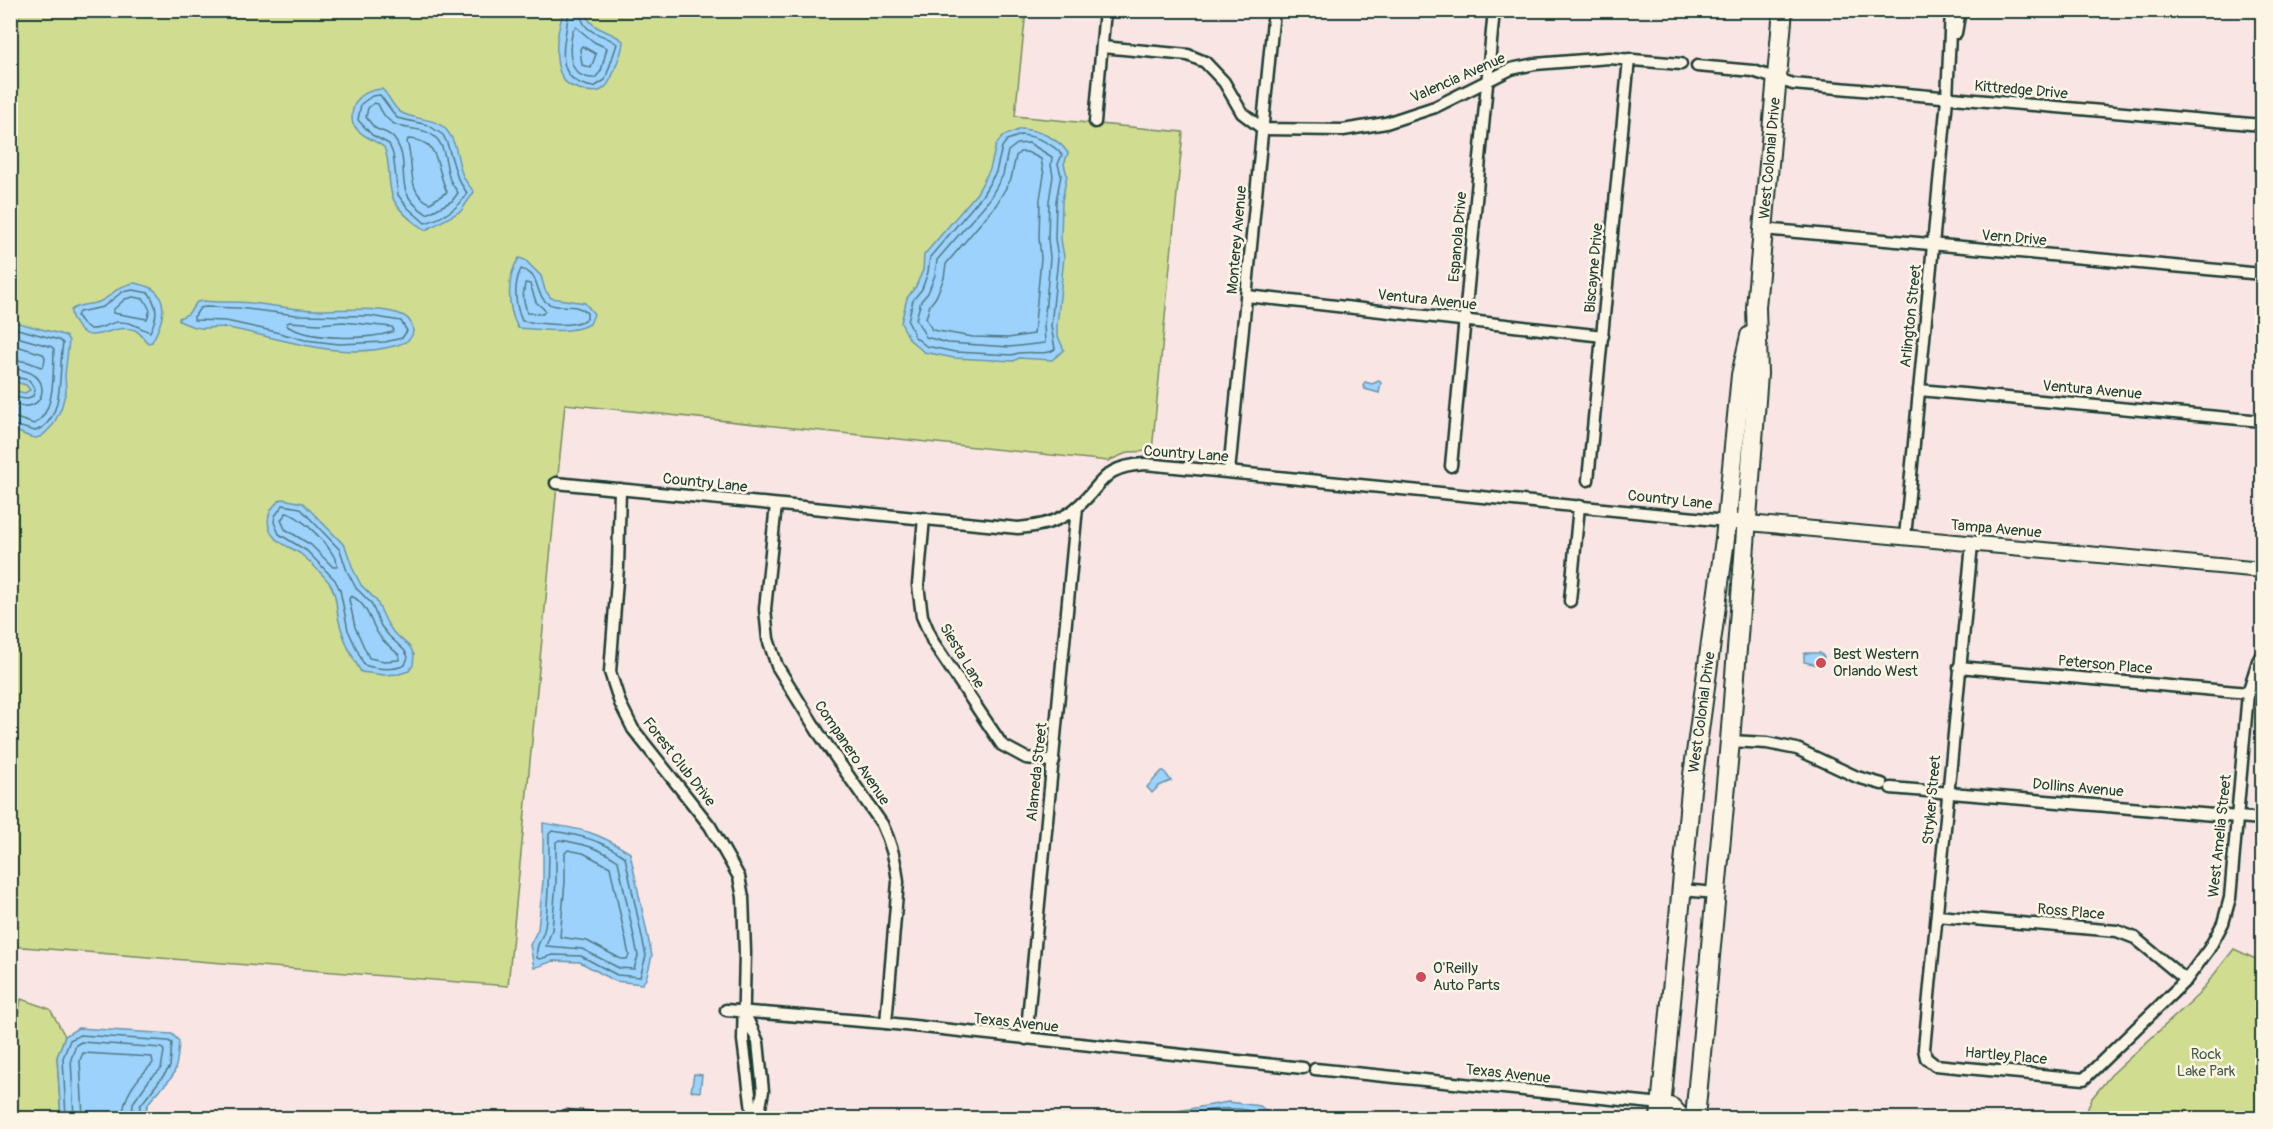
<svg xmlns="http://www.w3.org/2000/svg" width="2273" height="1129" viewBox="0 0 2273 1129" font-family="Pangolin,sans-serif">
	<style>
		.green { fill: #d0dc90; stroke: #788c62; stroke-width: 1.5 }
		.water { fill: #9cd2fb; stroke: #6a96ab; stroke-width: 1.5 }
		.lines { fill: none; stroke-linecap: round; stroke-linejoin: round }
		.shore { stroke: #517984; stroke-width: 1.5 }
		.minor-casing { stroke: #1f3d34; stroke-width: 15 }
		.tertiary-casing { stroke: #1f3d34; stroke-width: 18 }
		.trunk-casing { stroke: #1f3d34; stroke-width: 22 }
		.minor { stroke: #fcf5e5; stroke-width: 10 }
		.tertiary { stroke: #fcf5e5; stroke-width: 14 }
		.trunk { stroke: #fcf5e5; stroke-width: 18 }
		.poi-dot { fill: #d1495b; stroke: #fcf5e5; stroke-width: 2 }
		.labels { text-anchor: middle; dominant-baseline: central; stroke-width: 5; stroke-linejoin: round; paint-order: stroke }
		.street-label { font-size: 15px; fill: #1f3d34; stroke: #fcf5e5 }
		.poi-label { font-size: 15px; fill: #1f3d34; stroke: #fcf5e5; text-anchor: start }
		.park-label { font-size: 15px; fill: #425d46; stroke: #fcf5e5 }
	</style>
	<rect width="100%" height="100%" fill="#f8e5e4"/>
	<filter id="ink" filterUnits="userSpaceOnUse"><feTurbulence type="fractalNoise" baseFrequency=".0167" numOctaves="2"/><feDisplacementMap in="SourceGraphic" scale="12" xChannelSelector="R" yChannelSelector="G"/><feConvolveMatrix kernelMatrix="1 2 1 2 8 2 1 2 1" color-interpolation-filters="sRGB"/></filter>
	<g filter="url(#ink)">
		<g class="green">
			<path d="M19,11h1007l-11,105 168,16 -31,319 -23,1 -21,9 -543,-57 -57,582 -497,-40 -1,-840z"/>
			<path d="M2234,949l28,13v156h-178l8,-20 19,-23 87,-80z"/>
			<path d="M21,999l29,10 15,27 -8,21 4,61h-50v-63z"/>
		</g>
		<g class="water">
			<path d="M564,11h21c5,20 24,18 38,30 0,8 -3,15 -6,22 -7,22 -13,35 -38,26 -6,-2 -12,-4 -16,-10 -11,-19 -6,-49 1,-68z"/>
			<path d="M382,89c8,7 11,20 20,24 16,8 35,4 46,19 10,13 9,30 15,44 3,6 7,11 11,16l-13,19 -35,19c-12,-6 -31,-22 -34,-35 -5,-16 -1,-32 -8,-48 -11,-8 -23,-10 -31,-23 -2,-5 -1,-10 0,-15 4,-14 15,-19 29,-20z"/>
			<path d="M1021,129c17,1 37,9 47,24l-4,11 3,11 -5,26 -1,38 3,18 -7,69v8l7,16 -12,10 -33,-2 -5,3 -60,-3 -30,-6 -14,-12 -9,-17 6,-25 9,-12 7,-16 1,-15 53,-62 13,-24 6,-24 7,-9z"/>
			<path d="M519,258l6,2 16,16 4,14 6,8 34,5 9,11 -4,10c-22,11 -48,5 -72,4 -11,-20 -12,-51 1,-70z"/>
			<path d="M133,283c38,4 34,32 19,59l-4,1c-5,-4 -7,-10 -13,-13 -24,-8 -45,20 -60,-7 -3,-5 -4,-7 -4,-13 7,-6 19,-5 28,-8 15,-6 13,-14 34,-19z"/>
			<path d="M204,301c16,2 31,0 46,2 22,2 45,7 68,7 21,0 67,-4 86,6 6,3 11,12 8,19 -3,7 -11,9 -18,11 -56,15 -112,-8 -166,-18 -8,-2 -14,0 -22,0 -9,1 -18,-3 -27,-7v-3l9,-4 9,-12z"/>
			<path d="M11,321l49,13 6,2 3,5 -4,34 1,16 -5,18 -8,16 -11,11 -6,2 -6,-1 -19,-8v-39l14,3 5,-3 -4,-5 -15,-4z"/>
			<path d="M1379,381l2,2 -2,10 -14,-4 -2,-3 2,-4 7,2z"/>
			<path d="M282,499l21,4 42,43 8,23 8,16 15,15 11,23 6,9 17,15 4,8 -1,10 -4,6 -10,3 -15,1 -23,-3c-9,-15 -18,-34 -22,-51 -3,-13 -2,-29 -11,-40 -8,-9 -17,-19 -26,-26 -11,-9 -27,-11 -32,-25 -5,-13 1,-24 12,-31z"/>
			<path d="M1806,653h14l4,4 -1,4 -5,4 -14,-3v-8z"/>
			<path d="M1162,771h2l7,10 -12,5 -7,7 -5,-6z"/>
			<path d="M543,823c38,6 53,8 87,30l22,103 -6,23 -4,5 -27,-3 -35,-19 -27,-1 -19,7 -4,-23 8,-16 5,-48z"/>
			<path d="M78,1028l94,6 7,7c-1,11 -1,24 -6,34 -9,15 -28,22 -28,43h-84l-4,-61 8,-21z"/>
			<path d="M694,1074l8,1 -2,17 -9,-1z"/>
			<path d="M1228,1102l32,4 15,12h-114l17,-7z"/>
		</g>
		<g class="lines">
			<g class="shore">
				<path d="M569,10c-3,31 -20,71 25,77l11,-7 12,-36c-14,-12 -35,-8 -37,-34"/>
				<path d="M576,27l18,15 13,6 -6,23 -6,7c-28,1 -27,-28 -22,-48z"/>
				<path d="M582,46l14,8 -5,14 -9,-3 -2,-16z"/>
				<path d="M380,95l17,23 31,7 15,10 4,8 11,36 9,14c-8,16 -25,25 -42,30l-17,-15 -10,-13 -5,-41 -4,-10 -17,-9 -14,-15 3,-16 11,-8z"/>
				<path d="M374,103l4,1c15,36 41,16 59,35 9,10 9,29 13,41 2,4 5,8 8,13l-6,8 -25,13c-39,-24 -13,-47 -32,-74 -5,-8 -13,-8 -20,-12 -3,-3 -6,-7 -9,-11l2,-9z"/>
				<path d="M1021,135c15,1 31,8 41,20l-4,9 3,11 -5,26 -1,38 3,19 -7,68 4,23c-8,8 -31,0 -43,6l-57,-3 -29,-6 -11,-9 -7,-16 5,-21 9,-11 6,-17 2,-15 52,-61 14,-24 6,-25 5,-7z"/>
				<path d="M408,139c34,1 27,29 39,53l-17,11c-25,-10 -15,-40 -23,-61z"/>
				<path d="M1029,143l23,14 -1,8 2,11 -4,25 -1,38 2,19 -6,67 1,18 -35,4 -62,-4 -22,-6 -10,-18 5,-18 7,-8 7,-18 2,-15 52,-60 14,-25 5,-24 9,-7z"/>
				<path d="M1020,152h7l14,7 3,16 -4,24 -1,39 2,20 -7,76 -26,4 -35,-1 -41,-7 -6,-12 4,-13 6,-8 8,-19 2,-14 50,-59 15,-26 5,-23z"/>
				<path d="M521,269c21,6 12,22 25,33 12,9 29,-1 41,11v6c-17,10 -46,4 -65,2 -7,-16 -9,-36 -1,-52z"/>
				<path d="M525,283l5,1 6,18 9,8 -2,4 -16,-1 -4,-16z"/>
				<path d="M133,290l16,3c9,15 9,23 1,39 -11,-4 -19,-11 -32,-10 -10,1 -17,8 -28,7l-8,-6 -5,-7 2,-4 24,-5 19,-15z"/>
				<path d="M133,297l11,2 6,11 -3,9 -34,-6v-3l12,-11z"/>
				<path d="M205,307l33,1 58,7 74,1 31,5 6,10 -5,7 -17,4 -46,2 -34,-4 -33,-9 -46,-10 -32,-1v-3l6,-9z"/>
				<path d="M290,322l29,2 24,-2 49,5 2,3 -2,2c-25,8 -82,8 -105,-6v-3z"/>
				<path d="M10,327l49,13 4,3c-5,26 3,78 -28,88l-25,-7"/>
				<path d="M10,335l42,12 2,2c-1,23 2,63 -20,75l-24,-8"/>
				<path d="M10,344l33,10 2,3 -1,8 -3,2 -13,-5 -18,-3"/>
				<path d="M10,368c8,1 18,2 24,7 14,9 9,32 -9,31 -5,0 -10,-2 -15,-3"/>
				<path d="M10,376l19,4 6,10 -2,6 -8,3 -15,-3"/>
				<path d="M283,505l17,3 40,42 7,21 9,17 15,15 10,23 8,10 16,15 3,6 -3,8c-13,6 -28,4 -41,0l-16,-35 -8,-40 -5,-10 -28,-29 -28,-17 -5,-12 1,-6z"/>
				<path d="M286,513c14,1 53,40 51,54h-4l-22,-22 -26,-16 -4,-9z"/>
				<path d="M351,596c17,7 19,28 30,42 5,6 12,11 18,17v5l-15,1 -15,-3 -14,-31 -6,-28z"/>
				<path d="M552,831c27,4 50,9 73,26l21,99 -6,21 -23,-2 -36,-19 -28,-1 -13,4 -3,-1c-2,-15 6,-18 8,-31 4,-31 4,-62 4,-93z"/>
				<path d="M559,840c22,3 41,8 59,21l20,95 -4,13 -15,-1 -37,-19 -36,-3 6,-16 4,-48v-40z"/>
				<path d="M568,850l15,3 27,14 19,88 -2,4h-6l-34,-18 -27,-4 5,-55v-29z"/>
				<path d="M66,1118l-3,-60 7,-18 10,-5 88,6 4,2 -2,24 -30,39 -1,12"/>
				<path d="M74,1118l-3,-59 5,-14 5,-3 81,6 2,3 -3,18 -11,10 -17,24 -1,15"/>
				<path d="M83,1118l-3,-58 3,-7 69,4 1,6c-15,15 -31,33 -30,55"/>
				<path d="M1176,1118c24,-8 69,-16 89,0"/>
			</g>
			<g class="minor-casing">
				<g id="minor">
					<path d="M1956,33l4,-23"/>
					<path d="M1102,47l86,8 17,7 19,20 18,31 21,16 80,1 43,-7 49,-16 76,-38 24,-5 74,-6 72,6"/>
					<path d="M1697,66l56,5 40,13 469,41"/>
					<path d="M1095,122l10,-112"/>
					<path d="M1763,229l499,45"/>
					<path d="M1247,296l356,40"/>
					<path d="M1919,390l343,31"/>
					<path d="M1451,466l43,-456"/>
					<path d="M1229,472l45,-462"/>
					<path d="M1588,480l41,-421"/>
					<path d="M556,483l462,45c22,-2 41,-6 58,-20 29,-24 23,-41 69,-44l581,57"/>
					<path d="M620,489l-2,78 -8,105 10,31 13,26 77,97 29,51 4,20 2,55 -2,88 10,78"/>
					<path d="M776,505l-11,104 3,30 9,27 41,66 64,92c9,19 14,37 16,58l-12,141"/>
					<path d="M924,518l-6,67 4,31 11,26 69,103 24,13 28,3"/>
					<path d="M1905,537l42,-438 4,-89"/>
					<path d="M1972,544l-48,505 2,9 9,7 149,14 102,-99 23,-31 14,-26 7,-25 18,-205 10,-32 4,-7"/>
					<path d="M1570,601l9,-95"/>
					<path d="M1959,667l289,26"/>
					<path d="M1730,741l37,2 30,6 60,28 25,7"/>
					<path d="M1891,788l371,31"/>
					<path d="M1682,890l34,3"/>
					<path d="M1937,916l180,15 18,7 51,42"/>
					<path d="M726,1010l160,13 417,45"/>
					<path d="M745,1014l13,28 5,49 -5,27"/>
					<path d="M1026,1039l51,-532"/>
					<path d="M1315,1069l347,35"/>
					<path d="M565,1116l31,2"/>
				</g>
			</g>
			<g class="tertiary-casing">
				<path id="tertiary" d="M1726,521l536,49"/>
			</g>
			<g class="trunk-casing">
				<g id="trunk">
					<path d="M1662,1104l10,4 9,10"/>
					<path id="s1" d="M1660,1118l31,-328 34,-251 16,-164 9,-39"/>
					<path id="s2" d="M1695,1118l35,-377 28,-367 -2,-67 27,-297"/>
				</g>
			</g>
			<use href="#minor" class="minor"/>
			<use href="#tertiary" class="tertiary"/>
			<use href="#trunk" class="trunk"/>
		</g>
	</g>
	<g class="poi-dot">
		<circle cx="1821" cy="663" r="6"/>
		<circle cx="1421" cy="977" r="6"/>
	</g>
	<g class="labels">
		<g class="street-label">
			<text transform="translate(1458 78) rotate(-24)">Valencia Avenue</text>
			<text transform="translate(2021 90) rotate(5)">Kittredge Drive</text>
			<text stroke="none"><textPath href="#s2" startOffset="963">West Colonial Drive</textPath></text>
			<text transform="translate(1458 237) rotate(-85)">Espanola Drive</text>
			<text transform="translate(2014 238) rotate(5)">Vern Drive</text>
			<text transform="translate(1237 240) rotate(-85)">Monterey Avenue</text>
			<text transform="translate(1594 268) rotate(-85)">Biscayne Drive</text>
			<text transform="translate(1427 300) rotate(6)">Ventura Avenue</text>
			<text transform="translate(1911 316) rotate(-84)">Arlington Street</text>
			<text transform="translate(2092 390) rotate(5)">Ventura Avenue</text>
			<text transform="translate(1186 454) rotate(4)">Country Lane</text>
			<text transform="translate(705 483) rotate(6)">Country Lane</text>
			<text transform="translate(1670 500) rotate(6)">Country Lane</text>
			<text transform="translate(1996 529) rotate(5)">Tampa Avenue</text>
			<text transform="translate(962 656) rotate(59)">Siesta Lane</text>
			<text transform="translate(2105 665) rotate(5)">Peterson Place</text>
			<text stroke="none"><textPath href="#s1" startOffset="408">West Colonial Drive</textPath></text>
			<text transform="translate(852 753) rotate(56)">Companero Avenue</text>
			<text transform="translate(679 762) rotate(52)">Forest Club Drive</text>
			<text transform="translate(1037 772) rotate(-84)">Alameda Street</text>
			<text transform="translate(2078 788) rotate(5)">Dollins Avenue</text>
			<text transform="translate(1932 800) rotate(-85)">Stryker Street</text>
			<text transform="translate(2220 836) rotate(-84)">West Amelia Street</text>
			<text transform="translate(2071 912) rotate(5)">Ross Place</text>
			<text transform="translate(1016 1023) rotate(6)">Texas Avenue</text>
			<text transform="translate(2006 1056) rotate(5)">Hartley Place</text>
			<text transform="translate(1508 1074) rotate(6)">Texas Avenue</text>
		</g>
		<g class="poi-label">
			<text x="1833" y="654">Best Western<tspan x="1833" dy="17">Orlando West</tspan></text>
			<text x="1433" y="968">O'Reilly<tspan x="1433" dy="17">Auto Parts</tspan></text>
		</g>
		<g class="park-label">
			<text x="2206" y="1054">Rock<tspan x="2206" dy="17">Lake Park</tspan></text>
		</g>
	</g>
	<rect width="2273" height="1129" fill="none" stroke="#fcf5e5" stroke-width="36"/>
	<rect x="18" y="18" width="2237" height="1093" fill="none" stroke="#1f3d34" stroke-width="2" filter="url(#ink)"/>
</svg>
